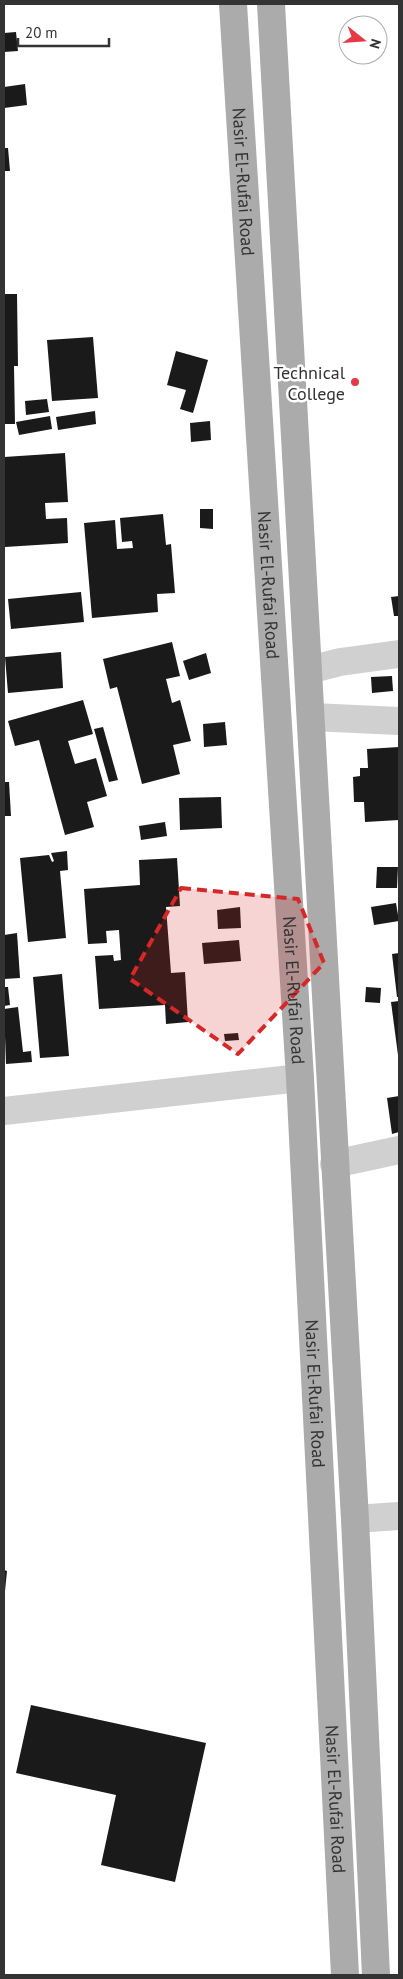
<svg xmlns="http://www.w3.org/2000/svg" width="403" height="1979" viewBox="0 0 403 1979" font-family="'PT Sans',sans-serif">
	<style>
		.building { fill: #1a1a1a }
		.lines { fill: none; stroke-linecap: round; stroke-linejoin: round }
		.minor { stroke: #d0d0d0; stroke-width: 28 }
		.major { stroke: #ababab; stroke-width: 28 }
		.marked { fill: #d62828; fill-opacity: 0.2; stroke: #d62828; stroke-width: 4; stroke-dasharray: 10 6; stroke-linejoin: round }
		.poi-dot { fill: #e63946; stroke: #fff; stroke-width: 2 }
		.labels { text-anchor: middle; dominant-baseline: central; stroke-width: 5; stroke-linejoin: round; paint-order: stroke }
		.street-label { font-size: 18px; fill: #333; stroke: #fff }
		.poi-label { font-size: 18px; fill: #333; stroke: #fff; text-anchor: end }
	</style>
	<rect width="100%" height="100%" fill="#fff"/>
	<g class="building">
		<path d="M16,32l2,19 -14,1v-19z"/>
		<path d="M25,84l2,21 -23,3v-21z"/>
		<path d="M4,148h4l2,23h-6z"/>
		<path d="M4,294h13l1,72h-4l1,58h-11z"/>
		<path d="M93,337l5,61 -46,3 -5,-61z"/>
		<path d="M176,351l32,9 -15,53 -13,-4 6,-19 -19,-5z"/>
		<path d="M47,399l2,13 -23,3 -1,-14z"/>
		<path d="M95,411l1,13 -38,6 -2,-13z"/>
		<path d="M50,416l2,13 -33,6 -3,-13z"/>
		<path d="M210,421l1,19 -20,2 -1,-19z"/>
		<path d="M65,453l3,49 -23,1 1,16 21,-1 1,25 -63,4 -1,-90z"/>
		<path d="M200,509h13v20l-13,-1z"/>
		<path d="M163,514l3,31 5,-1 4,49 -18,1 1,18 -66,6 -8,-95 31,-3 2,29 16,-1 -1,-7 -10,1 -2,-24z"/>
		<path d="M81,592l3,30 -73,7 -3,-30z"/>
		<path d="M399,596v20h-5l-3,-19z"/>
		<path d="M172,642l8,34 -14,3 6,24 8,-3 11,41 -18,4 7,29 -38,10 -25,-97 -7,2 -7,-30z"/>
		<path d="M61,652l2,36 -55,5 -3,-36z"/>
		<path d="M206,653l5,20 -22,7 -6,-19z"/>
		<path d="M392,676l1,15 -21,2 -1,-16z"/>
		<path d="M83,700l10,34 -25,7 7,23 21,-6 11,38 -20,6 7,25 -29,8 -26,-95 -24,6 -7,-25z"/>
		<path d="M225,722l2,23 -23,2 -1,-23z"/>
		<path d="M103,727l15,53 -9,2 -15,-53z"/>
		<path d="M399,747v73l-34,2 -1,-20h-10l-1,-25 7,-1v-8h8l-1,-19z"/>
		<path d="M4,782h5l2,34h-7z"/>
		<path d="M221,797l1,31 -42,2 -1,-32z"/>
		<path d="M165,822l2,14 -26,4 -2,-14z"/>
		<path d="M67,851l1,19 -8,1 6,67 -38,4 -8,-84 29,-3 3,7 2,-1 -3,-8z"/>
		<path d="M177,858l3,48 -14,1 5,66 14,-1 3,50 -22,2 -1,-19 -66,4 -4,-53 18,-1 1,6 7,-1 -2,-30 -13,1 1,12 -19,1 -4,-55 56,-4 -1,-25z"/>
		<path d="M377,867h21l-1,21h-21z"/>
		<path d="M396,903l3,18 -25,4 -3,-18z"/>
		<path d="M240,907l1,21 -23,1 -1,-19z"/>
		<path d="M17,933l3,45 -16,1v-44z"/>
		<path d="M239,940l2,21 -37,3 -2,-21z"/>
		<path d="M399,953v44h-2l-5,-43z"/>
		<path d="M62,974l7,82 -29,2 -7,-81z"/>
		<path d="M4,987h4l2,18 -6,1z"/>
		<path d="M366,987l15,1 -1,15 -15,-1z"/>
		<path d="M399,1001v54h-1l-7,-53z"/>
		<path d="M18,1007l5,45 8,-1 1,11 -26,2 -2,-55z"/>
		<path d="M238,1033l1,7 -14,1 -1,-7z"/>
		<path d="M399,1096v36l-7,2 -5,-36z"/>
		<path d="M4,1570l3,1 -2,20h-1z"/>
		<path d="M31,1705l175,38 -31,139 -74,-17 15,-70 -100,-22z"/>
	</g>
	<g class="lines">
		<g class="minor">
			<path d="M309,670l31,-8 59,-8"/>
			<path d="M312,717l87,4"/>
			<path d="M4,1111l296,-33"/>
			<path d="M334,1164l65,-14"/>
			<path d="M355,1519l44,-3"/>
		</g>
		<g class="major">
			<path id="s1" d="M233,4l67,1074 45,897"/>
			<path d="M271,4l84,1515 21,456"/>
		</g>
	</g>
	<path class="marked" d="M181,888l117,11 26,64 -86,91 -108,-75z"/>
	<circle class="poi-dot" cx="355" cy="382" r="5"/>
	<g class="labels">
		<g class="street-label">
			<text stroke="none"><textPath href="#s1" startOffset="178">Nasir El-Rufai Road</textPath></text>
			<text stroke="none"><textPath href="#s1" startOffset="582">Nasir El-Rufai Road</textPath></text>
			<text stroke="none"><textPath href="#s1" startOffset="988">Nasir El-Rufai Road</textPath></text>
			<text stroke="none"><textPath href="#s1" startOffset="1392">Nasir El-Rufai Road</textPath></text>
			<text stroke="none"><textPath href="#s1" startOffset="1798">Nasir El-Rufai Road</textPath></text>
		</g>
		<g class="poi-label">
			<text x="345" y="372">Technical<tspan x="345" dy="21">College</tspan></text>
		</g>
	</g>
	<rect width="403" height="1979" fill="none" stroke="#333333" stroke-width="10"/>
	<g transform="translate(363 40) rotate(107)"><circle r="24" fill="#ffffff" stroke="#adadad"/>
	<path d="M0-4L9 19L0 12L-9 19Z" fill="#e63946"/>
	<text y="-8" font-size="14" font-weight="bold" text-anchor="middle" fill="#333333">N</text>
	</g>
	<path d="M18 38v8h91v-8" fill="none" stroke="#333333" stroke-width="2.5"/>
	<text x="25" y="38" font-size="15" fill="#333333" stroke="#ffffff" stroke-width="4" paint-order="stroke">20 m</text>
</svg>
